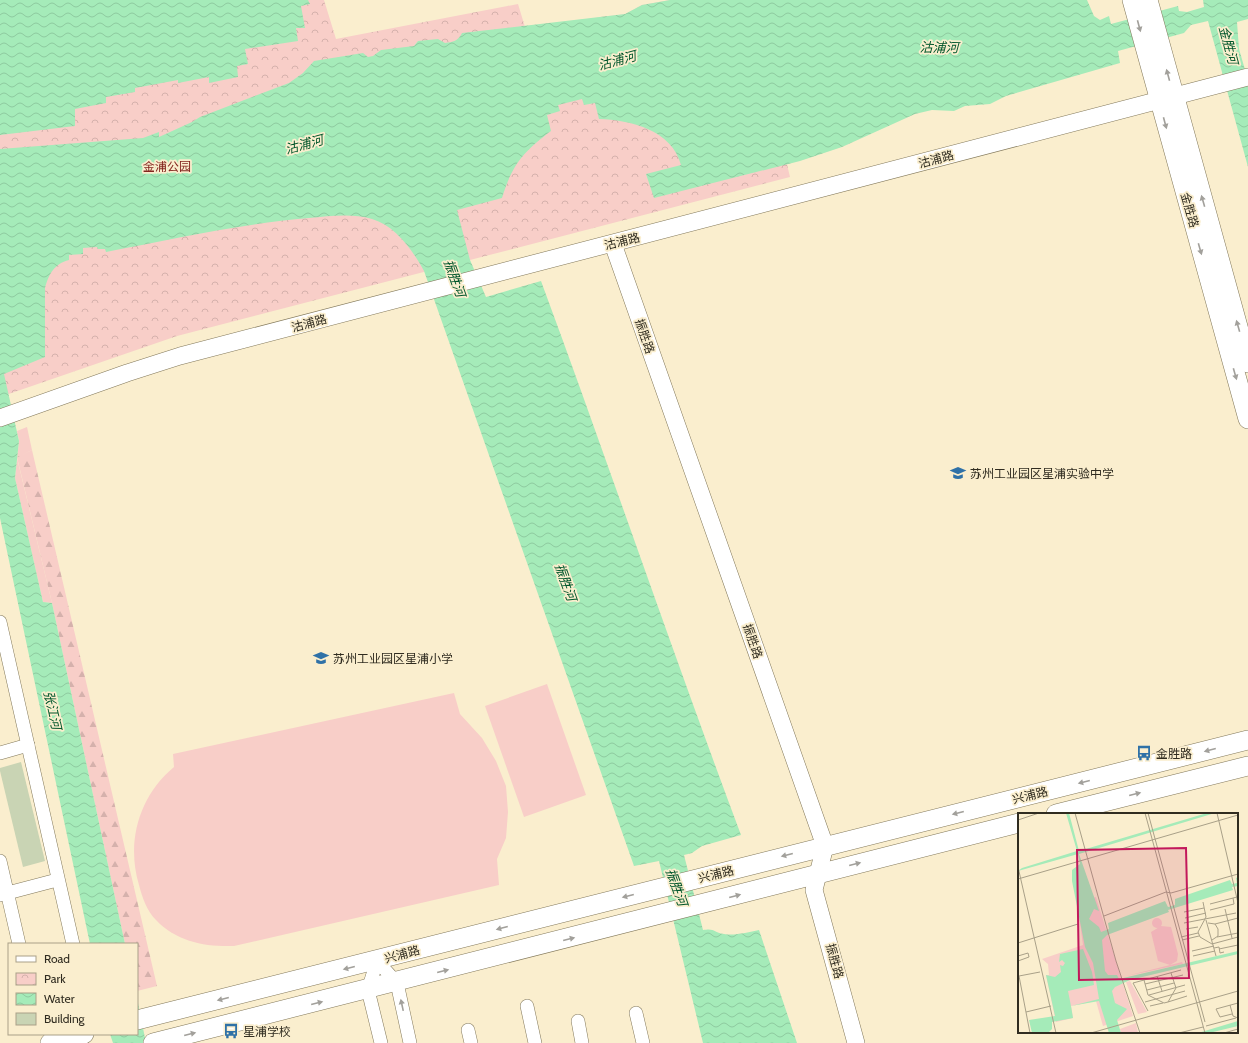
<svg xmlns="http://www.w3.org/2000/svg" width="1248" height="1043" viewBox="0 0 1248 1043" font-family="Cabin,'Noto Sans SC',sans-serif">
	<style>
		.grass { fill: #f8cec8 }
		.forest { fill: url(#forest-firs) }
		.park { fill: url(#park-crowns) }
		.water { fill: url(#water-waves) }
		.building { fill: #c9d4b4 }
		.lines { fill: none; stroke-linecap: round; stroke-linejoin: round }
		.minor-casing { stroke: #82785a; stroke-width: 14 }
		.tertiary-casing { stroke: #82785a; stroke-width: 18 }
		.secondary-casing { stroke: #82785a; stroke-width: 20 }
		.minor { stroke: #fff; stroke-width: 13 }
		.tertiary { stroke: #fff; stroke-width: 17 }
		.secondary { stroke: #fff; stroke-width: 19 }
		.oneway { fill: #a2a09b }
		.labels { text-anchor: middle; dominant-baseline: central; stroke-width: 3.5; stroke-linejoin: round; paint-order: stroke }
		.street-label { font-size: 12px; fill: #302c20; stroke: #faeece }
		.park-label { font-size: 12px; fill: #83251e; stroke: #faeece }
		.poi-label { font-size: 12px; fill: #302c20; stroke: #faeece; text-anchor: start }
		.water-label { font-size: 13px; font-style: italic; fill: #00562b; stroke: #faeece }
		.inset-road { fill: none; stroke: #a9a088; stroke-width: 1 }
		.view { fill: #c2185b; fill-opacity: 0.15; stroke: #c2185b; stroke-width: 2 }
		.inset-edge { fill: none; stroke: #302c20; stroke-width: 2 }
	</style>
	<defs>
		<pattern id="forest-firs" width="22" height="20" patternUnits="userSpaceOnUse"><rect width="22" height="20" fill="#f8cec8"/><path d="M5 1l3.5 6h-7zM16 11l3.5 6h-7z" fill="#d5b1ac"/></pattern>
		<pattern id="park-crowns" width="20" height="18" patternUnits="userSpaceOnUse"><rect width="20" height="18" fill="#f8cec8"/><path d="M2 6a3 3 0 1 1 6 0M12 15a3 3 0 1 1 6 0" fill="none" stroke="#d5b1ac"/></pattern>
		<pattern id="water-waves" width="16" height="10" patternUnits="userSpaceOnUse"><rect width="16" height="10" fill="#a5ebb9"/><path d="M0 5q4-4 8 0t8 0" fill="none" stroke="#8eca9f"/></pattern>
	</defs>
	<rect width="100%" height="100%" fill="#faeece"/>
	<g class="grass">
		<path d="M27,427l5,23 -15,8 35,145 -9,-1 -28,-124 4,-37 -2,-10z"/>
		<path d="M547,684l39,111 -62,22 -39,-111z"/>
		<path d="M454,693l6,21 22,24 14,23 10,25 2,26 -2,26 -9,21 2,26 -265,61c-28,1 -57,-4 -78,-26 -9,-9 -14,-23 -17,-35 -13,-43 0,-89 35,-118l-1,-13z"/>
	</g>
	<path class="forest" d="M32,450l125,536 -20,5v-47h-12l-73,-341 -35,-146z"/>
	<path class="park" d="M0,0h324l12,39 182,-35 7,23 101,-13 16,-9 28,-5h78l42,177 -613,159 -177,61z"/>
	<g class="water">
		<path d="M0,0h308l2,4 -9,2 4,22h-9l2,13 -53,8 3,15 -11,2 1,11 -29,6v-6l-31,6v-3l-43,8v4l-29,5v6l-31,6v17l-75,9z"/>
		<path d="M670,0h417l7,16 6,4 9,-4 2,8 67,-18 1,5 8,1 17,-5 -1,-7h45v19l-11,3 2,27 9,31v87l-40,-146 -17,4 -7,8 -66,18 2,12 -114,33 -16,8 -25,2 -11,5 -22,-1 -17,4 -73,33 -42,14 -146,37 -8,-24 35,-9c-9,-35 -51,-45 -82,-46l-4,-16 -11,2 -2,-6 -24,6 2,6 -13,4 4,16c-28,21 -39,34 -49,67l-45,12 13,50 16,37 55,-16c68,184 131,370 200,554l-39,11 -10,7 -8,2 19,75c12,-2 10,2 21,4 11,2 24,-2 35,-4l38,113h-94l-44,-182 -25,5 -210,-595c-11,-20 -28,-45 -52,-52 -20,-6 -42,-3 -63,-1 -69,6 -136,21 -203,34l-1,-3h-7l-1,-2 -14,1v6l-14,1v5c-15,4 -20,14 -24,28v69l-41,17 15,67 -4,37 28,124 9,1 73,341h-35l-90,-426v-369l143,-11 16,-6v5l33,-15 8,-5 89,-34 14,-10 11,-12 49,-8 5,4 5,-1 8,-6 33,-4 4,-5 20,-2 7,4c8,-1 13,-2 17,-10l163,-19 17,-9z"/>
		<path d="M137,998l9,45h-33l-3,-9h27z"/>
	</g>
	<path class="building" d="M21,762l24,99 -22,6 -23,-96v-3z"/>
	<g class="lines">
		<g class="minor-casing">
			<g id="minor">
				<path d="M0,622l73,322"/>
				<path d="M0,753l28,-8"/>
				<path d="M0,861l19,83"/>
				<path d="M0,895l57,-15"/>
				<path d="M527,1006l8,37"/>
				<path d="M636,1013l7,30"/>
				<path d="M578,1021l4,22"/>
				<path d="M468,1030l3,13"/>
				<path d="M381,1043l-13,-53 9,-29 20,22 13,60"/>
			</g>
		</g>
		<g class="tertiary-casing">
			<g id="tertiary">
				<path d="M613,244l212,602 -11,44 42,153"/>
				<path d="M0,418l127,-45 53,-17 1068,-279"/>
			</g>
		</g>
		<g class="secondary-casing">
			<g id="secondary">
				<path d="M1132,0l116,419"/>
				<path d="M1148,0l100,363"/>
				<path d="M1056,814l192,-48"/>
				<path d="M137,1020l1111,-280"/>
				<path d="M50,1043l34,-9"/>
				<path d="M153,1043c289,-71 577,-147 866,-220"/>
			</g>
		</g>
		<use href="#minor" class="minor"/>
		<use href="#tertiary" class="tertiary"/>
		<use href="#secondary" class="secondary"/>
	</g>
	<defs><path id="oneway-solid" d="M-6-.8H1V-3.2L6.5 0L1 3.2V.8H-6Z"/></defs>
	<g class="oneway">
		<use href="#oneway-solid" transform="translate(1139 26) rotate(75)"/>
		<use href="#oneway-solid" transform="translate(1168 75) rotate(-105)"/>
		<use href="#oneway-solid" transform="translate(1165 123) rotate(75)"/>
		<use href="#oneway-solid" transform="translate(1203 201) rotate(-106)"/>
		<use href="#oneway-solid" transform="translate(1200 249) rotate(74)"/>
		<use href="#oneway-solid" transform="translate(1238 326) rotate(-106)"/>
		<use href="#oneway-solid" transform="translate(1235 374) rotate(74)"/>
		<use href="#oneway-solid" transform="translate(1210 750) rotate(165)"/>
		<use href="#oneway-solid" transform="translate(1084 782) rotate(166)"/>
		<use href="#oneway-solid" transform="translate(1135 794) rotate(-14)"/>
		<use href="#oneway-solid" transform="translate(958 813) rotate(166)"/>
		<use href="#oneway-solid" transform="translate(787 855) rotate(166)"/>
		<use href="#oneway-solid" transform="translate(855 864) rotate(-14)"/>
		<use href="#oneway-solid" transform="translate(628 896) rotate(166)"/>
		<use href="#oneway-solid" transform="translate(735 896) rotate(-15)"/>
		<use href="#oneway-solid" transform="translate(502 928) rotate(165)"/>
		<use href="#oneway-solid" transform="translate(569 939) rotate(-14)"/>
		<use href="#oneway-solid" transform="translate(349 968) rotate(166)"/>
		<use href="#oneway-solid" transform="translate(443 971) rotate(-14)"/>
		<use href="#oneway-solid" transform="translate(223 999) rotate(166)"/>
		<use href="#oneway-solid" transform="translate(317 1003) rotate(-14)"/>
		<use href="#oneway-solid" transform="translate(402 1005) rotate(-102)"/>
		<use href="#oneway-solid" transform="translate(190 1034) rotate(-14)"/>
	</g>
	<defs>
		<g id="school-bare" transform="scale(1.2)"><path d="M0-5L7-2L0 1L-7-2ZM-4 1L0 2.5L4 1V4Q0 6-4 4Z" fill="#2f71a7" stroke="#faeece" stroke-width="2.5" paint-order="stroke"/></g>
		<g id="bus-bare" transform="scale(1.2)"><path d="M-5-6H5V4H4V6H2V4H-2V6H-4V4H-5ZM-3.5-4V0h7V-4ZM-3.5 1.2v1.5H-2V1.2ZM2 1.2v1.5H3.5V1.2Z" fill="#2f71a7" stroke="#faeece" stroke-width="2.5" paint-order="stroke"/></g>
	</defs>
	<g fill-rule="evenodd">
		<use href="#school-bare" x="958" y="473"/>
		<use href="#school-bare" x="321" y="658"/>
		<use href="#bus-bare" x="1144" y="753"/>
		<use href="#bus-bare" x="231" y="1031"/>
	</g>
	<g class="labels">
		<g class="street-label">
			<text transform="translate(936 159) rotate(-15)">沽浦路</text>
			<text transform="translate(1190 210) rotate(74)">金胜路</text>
			<text transform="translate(622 241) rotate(-14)">沽浦路</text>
			<text transform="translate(309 323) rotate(-15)">沽浦路</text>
			<text transform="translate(645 336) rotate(71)">振胜路</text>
			<text transform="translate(753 641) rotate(71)">振胜路</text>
			<text transform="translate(1030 795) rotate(-14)">兴浦路</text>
			<text transform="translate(716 874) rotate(-14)">兴浦路</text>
			<text transform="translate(402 954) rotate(-15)">兴浦路</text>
			<text transform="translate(835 961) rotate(75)">振胜路</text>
		</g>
		<g class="park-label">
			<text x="167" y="166">金浦公园</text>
		</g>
		<g class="poi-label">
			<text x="970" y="473">苏州工业园区星浦实验中学</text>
			<text x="333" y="658">苏州工业园区星浦小学</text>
			<text x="1156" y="753">金胜路</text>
			<text x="243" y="1031">星浦学校</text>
		</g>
		<g class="water-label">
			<text transform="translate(1229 45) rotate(75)">金胜河</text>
			<text transform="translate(939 47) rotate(1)">沽浦河</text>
			<text transform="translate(617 60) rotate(-15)">沽浦河</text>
			<text transform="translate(304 144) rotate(-15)">沽浦河</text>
			<text transform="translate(455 278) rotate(70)">振胜河</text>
			<text transform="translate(566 582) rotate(70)">振胜河</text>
			<text transform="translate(53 710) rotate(77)">张江河</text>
			<text transform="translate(677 887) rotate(70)">振胜河</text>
		</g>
	</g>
	<g transform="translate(1018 813)">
		<rect width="220" height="220" fill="#faeece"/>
		<path d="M134 110a5 5 0 1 1 10 0a5 5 0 1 1-10 0ZM143,113l10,1 7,27 -1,7 -7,4 -12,-4 -7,-29z" fill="#f8cec8"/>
		<path d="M164,149l1,2 -57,12z" fill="#f8cec8"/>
		<path d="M78,84l37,119 -30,10 -7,-25 -25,5 2,12 -17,4 -10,-47h3l-1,-11 -6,-5 41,-14 -6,-43zM112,168l17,31 -9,2 -12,-32zM118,210l2,10h-17l-1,-4z" fill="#f8cec8"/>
		<path d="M48,0h3l10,38 128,-38h8l-136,41 20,57 -5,-2 -5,10 10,8 2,5 8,-3 -1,-6 57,-22 3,6 7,-2v-6l55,-19 2,4 5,-1 -1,-5 2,-1v9l-6,1 1,3 -65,20 1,2 -62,23 -5,5 3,31 3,4h9l2,4 119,-28v3l-108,26 -15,7 -3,4 3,12 12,6 -10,11 4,13h-12l-10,-32 -28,5 2,12 -21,4v7l-4,4h-16l-3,-13 26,-4 -9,-41 9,2 6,-5 -1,-7 3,1 2,-3 -3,-3 -3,2 1,-8 23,-5 9,23 2,13 -26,6 3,15 28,-7 -6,-36 -8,-16 -13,-66v-11l8,-6 -2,-10 -60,17 4,-3 55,-17zM220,208v5l-29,7h-21h10z" fill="#a5ebb9"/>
		<path class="inset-road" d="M57,0l41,148 24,72M127,0l60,220M130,0l57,209M199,0l21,90M0,7l21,-7M0,54l38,166M0,66l220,-64M185,89l3,15 -8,15 2,5 12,7 26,-7M192,91l27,-7M207,96l7,29M192,97l24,-6 -1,-6M166,99l20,-4M86,103l62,-24 5,1 67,-19M167,105l21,-5M188,107l10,36M166,110l52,-10M190,110l7,1 3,5v7l-6,4M197,111l23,-6M168,116l12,-2M163,124l17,-4M199,124l21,-4M164,127l17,-4M0,130l60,-19M196,135l5,-1 1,6 4,-1M201,136l19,-4M174,138l22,-5M0,143l10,-3 1,4 -11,4M175,143l22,-5M139,163l5,15M126,167l4,15 16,8 4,-1 8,-14 -5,-15M127,171l38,-9M129,177l27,-7M131,182l36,-10M127,189l40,-11M150,189l19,-6M212,192l3,11 5,2M132,193l13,-3M130,198l-15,-28 48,-13M8,199l25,-6M214,201l-12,3 -4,-8 22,-6M188,213l30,-8M12,220l-11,-57 21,-4M73,220l147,-42M161,220l24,-6M206,220l14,-4"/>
		<path class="view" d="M168,35l3,130 -110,2 -2,-130z"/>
		<rect width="220" height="220" class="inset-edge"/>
	</g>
	<rect x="8" y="943" width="130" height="92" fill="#faeece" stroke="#a9a088"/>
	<rect x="16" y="956" width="20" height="6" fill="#ffffff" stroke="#a9a088"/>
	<text x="44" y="963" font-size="12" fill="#302c20">Road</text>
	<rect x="16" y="973" width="20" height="12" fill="url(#park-crowns)" stroke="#a9a088"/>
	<text x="44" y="983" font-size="12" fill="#302c20">Park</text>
	<rect x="16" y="993" width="20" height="12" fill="url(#water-waves)" stroke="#a9a088"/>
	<text x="44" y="1003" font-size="12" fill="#302c20">Water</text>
	<rect x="16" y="1013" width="20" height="12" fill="#c9d4b4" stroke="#a9a088"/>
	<text x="44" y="1023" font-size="12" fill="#302c20">Building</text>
</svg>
